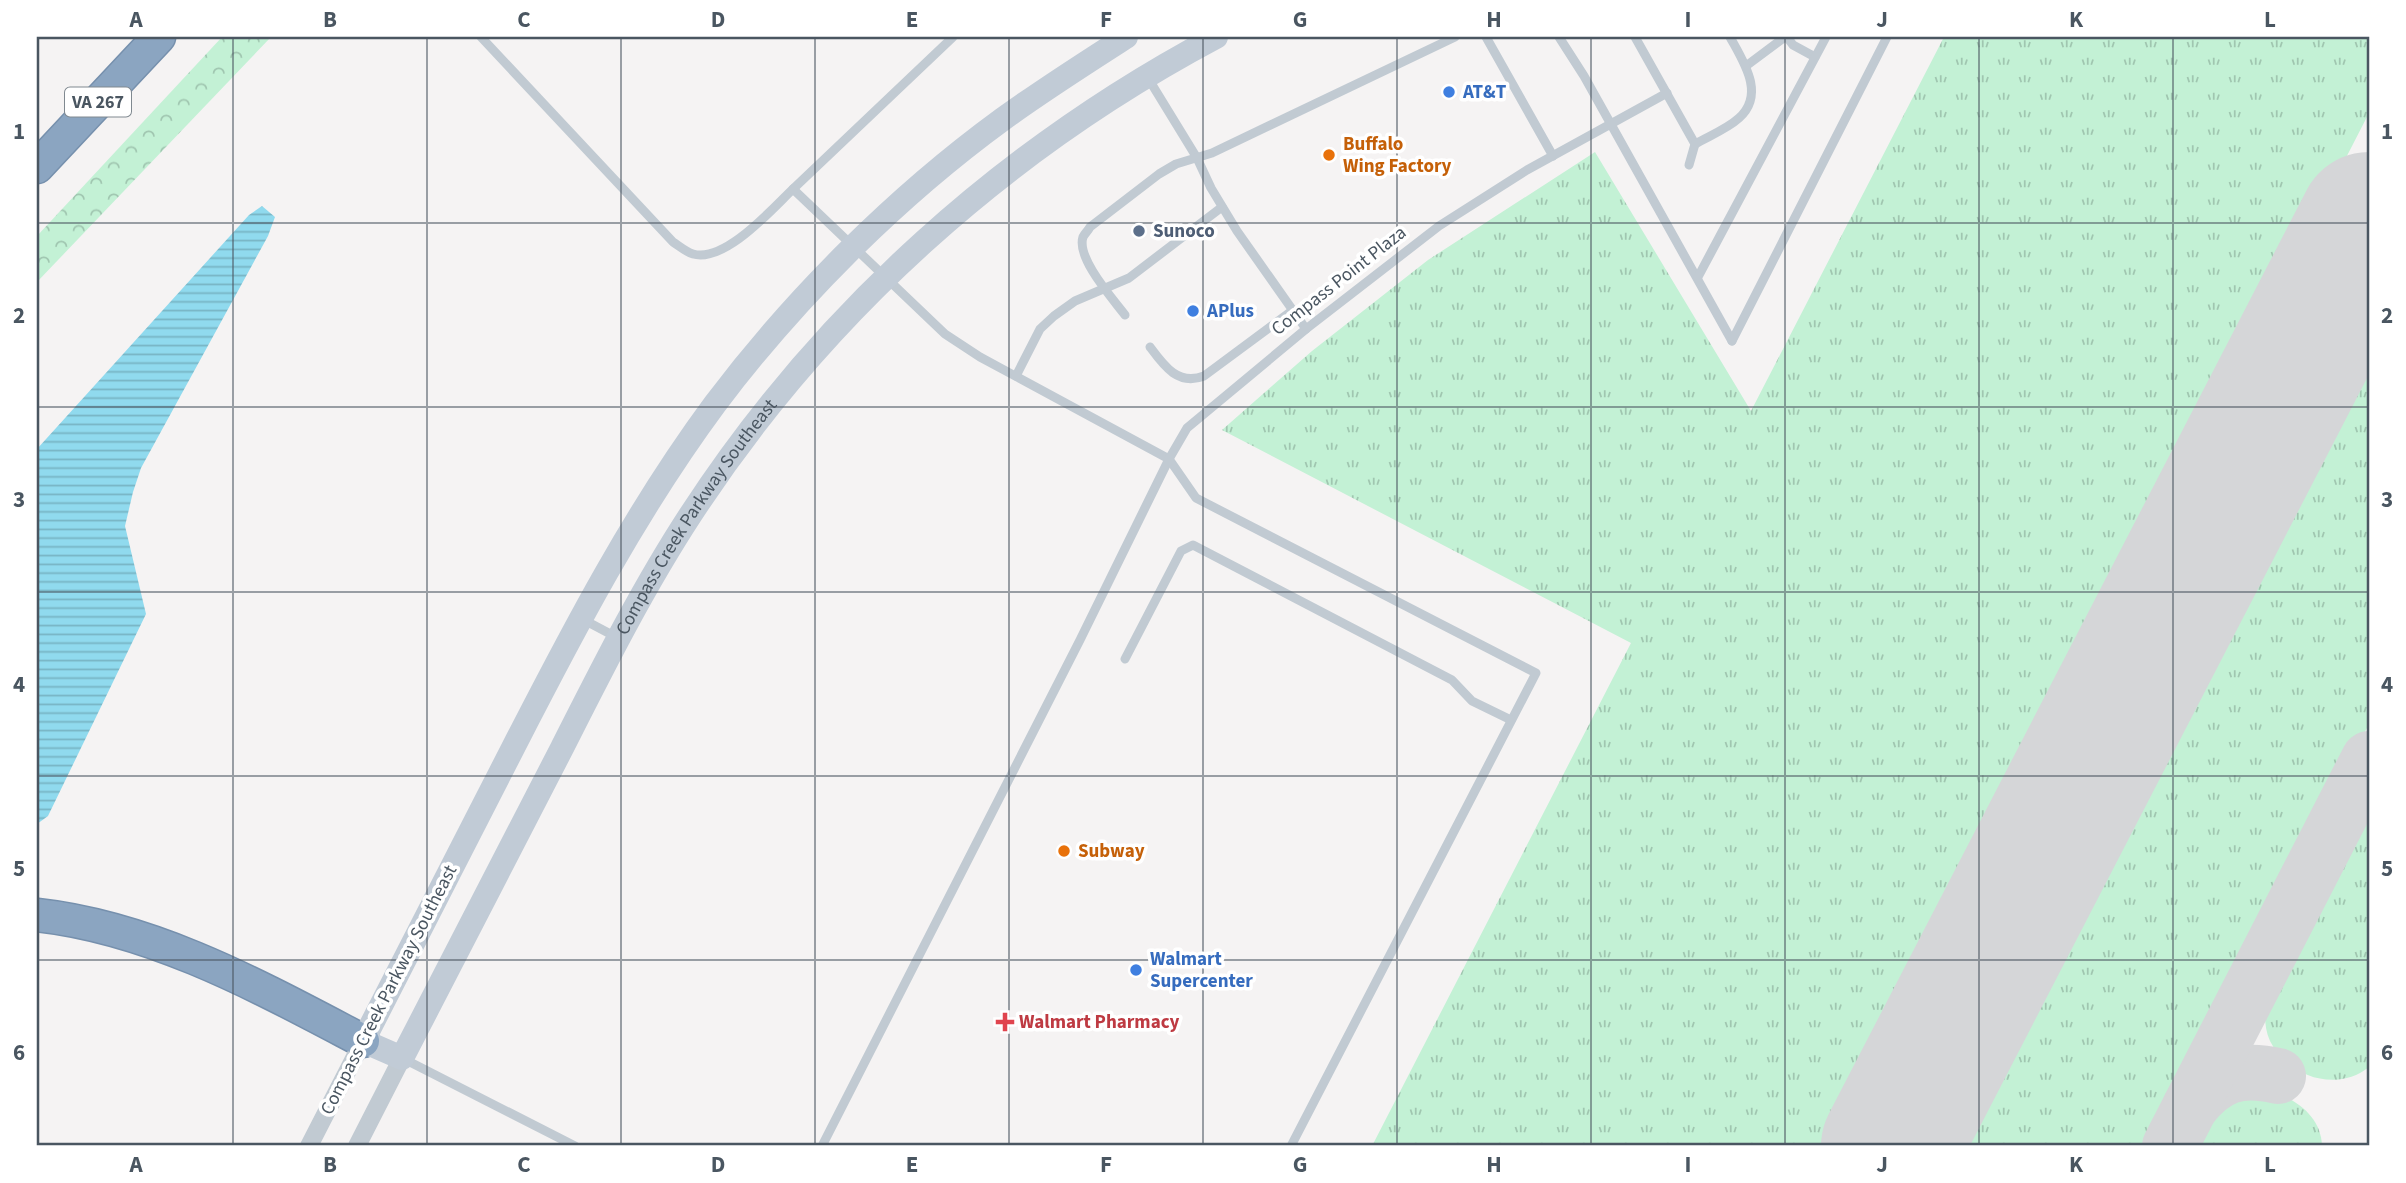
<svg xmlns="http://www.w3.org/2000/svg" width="2406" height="1183" viewBox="0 0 2406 1183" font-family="'Source Sans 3',sans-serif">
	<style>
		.grass { fill: url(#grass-tufts) }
		.forest { fill: url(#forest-crowns) }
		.water { fill: url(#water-rules) }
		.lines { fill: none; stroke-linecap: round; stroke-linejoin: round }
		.taxiway { stroke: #d5d6d8; stroke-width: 56 }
		.runway { stroke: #d5d6d8; stroke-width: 140 }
		.highway-casing { stroke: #7690ad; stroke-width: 35 }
		.lane { stroke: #c1cad2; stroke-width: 9 }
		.street { stroke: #c1cad2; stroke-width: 18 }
		.secondary { stroke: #c1cbd6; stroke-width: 24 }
		.highway { stroke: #8ba5c1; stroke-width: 32 }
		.grid { fill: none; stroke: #4a5661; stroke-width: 2; stroke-opacity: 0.55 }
		.shop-dot { fill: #3f7fe0; stroke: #fff; stroke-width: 2.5 }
		.food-dot { fill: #e8710a; stroke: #fff; stroke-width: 2.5 }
		.service-dot { fill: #5c6f8a; stroke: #fff; stroke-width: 2.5 }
		.health-dot { fill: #e0444e; stroke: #fff; stroke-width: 2.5 }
		.labels { text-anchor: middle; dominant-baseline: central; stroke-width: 7; stroke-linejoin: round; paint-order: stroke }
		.shield { fill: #fff; stroke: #808990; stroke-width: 2 }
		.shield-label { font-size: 18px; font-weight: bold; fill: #4a5661 }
		.shop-label { font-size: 19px; font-weight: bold; fill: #366cbe; stroke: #fff; text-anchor: start }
		.food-label { font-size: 19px; font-weight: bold; fill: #c56008; stroke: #fff; text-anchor: start }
		.service-label { font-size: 19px; font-weight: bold; fill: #4e5e75; stroke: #fff; text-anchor: start }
		.street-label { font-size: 19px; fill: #4a5661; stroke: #fff }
		.health-label { font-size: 19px; font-weight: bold; fill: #be3a42; stroke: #fff; text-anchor: start }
		.neatline { fill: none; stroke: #4a5661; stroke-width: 2.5 }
		.grid-label { font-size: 23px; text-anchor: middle; font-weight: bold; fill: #4a5661 }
	</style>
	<defs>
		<pattern id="grass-tufts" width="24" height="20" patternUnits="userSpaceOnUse" patternTransform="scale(1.75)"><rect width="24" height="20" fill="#c3f1d5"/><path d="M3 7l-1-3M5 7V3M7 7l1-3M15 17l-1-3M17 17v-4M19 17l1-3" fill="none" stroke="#a0c6b0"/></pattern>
		<pattern id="forest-crowns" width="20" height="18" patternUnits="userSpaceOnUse" patternTransform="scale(1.75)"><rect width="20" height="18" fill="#c3f1d5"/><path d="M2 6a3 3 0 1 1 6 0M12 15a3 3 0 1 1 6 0" fill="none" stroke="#a0c6b0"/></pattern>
		<pattern id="water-rules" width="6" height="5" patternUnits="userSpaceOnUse" patternTransform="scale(1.75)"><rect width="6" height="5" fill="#90daee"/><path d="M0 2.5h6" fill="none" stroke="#78b4c4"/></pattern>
	</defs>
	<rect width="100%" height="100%" fill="#f5f3f3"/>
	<g class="grass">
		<path d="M1944,37h425v76l-531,1033h-466l259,-503 -409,-213 90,-79 116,-91 167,-108 156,259z"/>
		<path d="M2369,319v405l-218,422h-210z"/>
		<path d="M2369,798v269c-32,26 -81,10 -99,-26 -6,-13 -5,-26 -5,-39z"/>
		<path d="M2261,1088c29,7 60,25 61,58h-132c16,-30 36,-54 71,-58z"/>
	</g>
	<path class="forest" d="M222,37h49l-234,245v-46z"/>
	<path class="water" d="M262,206l13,11 -7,19 -127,232 -8,24 -8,34 21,88 -98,202 -11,8v-375l212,-234z"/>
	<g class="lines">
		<g class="taxiway">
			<path d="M2190,1107c25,-32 49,-40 88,-31"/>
			<path d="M2170,1146l199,-387"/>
		</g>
		<path class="runway" d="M1891,1146l478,-924"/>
		<g class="highway-casing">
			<g id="highway">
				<path d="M37,167l122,-130"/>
				<path d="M37,915c117,13 223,72 326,126"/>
			</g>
		</g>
		<g class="lane">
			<path d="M481,37l192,205c6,4 13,10 20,12 32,9 79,-45 100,-65l152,145 35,23 189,102 27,39 340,175 -245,473"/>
			<path d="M1486,37l67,119"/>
			<path d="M1559,37l25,39 148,265"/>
			<path d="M1635,37l60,107 -6,21"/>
			<path d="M1787,37l6,8 22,12"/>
			<path d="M1746,66l39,-29"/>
			<path d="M1148,78l49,80 14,30 26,43 69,98"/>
			<path d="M1695,144c14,-8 32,-15 44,-26 27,-24 4,-57 -9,-81"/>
			<path d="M793,189l160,-152"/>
			<path d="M1698,277l128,-240"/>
			<path d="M1125,315c-12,-16 -49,-57 -42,-78 2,-4 5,-6 7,-10l69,-53 17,-10 36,-11 243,-116"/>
			<path d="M1732,341l155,-304"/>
			<path d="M1150,347c14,19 28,39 54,29l89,-66"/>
			<path d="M1016,376l24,-47 14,-13 21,-15 54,-23 93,-71"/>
			<path d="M584,620l34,18"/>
			<path d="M1125,659l56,-108 12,-6 259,135 20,21 39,19"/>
			<path d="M402,1058l173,88"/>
			<path d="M822,1146l258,-506 89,-181 18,-31 119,-99 133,-103 88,-56 140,-77"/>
		</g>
		<g class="street">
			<path d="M309,1146l54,-105"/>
			<path d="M357,1146l45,-88"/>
		</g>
		<path class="secondary" id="s1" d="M1126,37c-42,27 -83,53 -123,82 -107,78 -209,180 -288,285 -80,108 -141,225 -202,344 -50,98 -100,195 -150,293l39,17c53,-103 106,-206 160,-310 40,-79 80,-159 129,-234 131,-201 314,-365 525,-477"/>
		<use href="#highway" class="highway"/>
	</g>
	<path class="grid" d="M233,37v1109M427,37v1109M621,37v1109M815,37v1109M1009,37v1109M1203,37v1109M1397,37v1109M1591,37v1109M1785,37v1109M1979,37v1109M2173,37v1109M37,223h2332M37,407h2332M37,592h2332M37,776h2332M37,960h2332"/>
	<g class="shop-dot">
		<circle cx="1449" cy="92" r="7"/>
		<circle cx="1193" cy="311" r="7"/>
		<circle cx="1136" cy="970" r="7"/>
	</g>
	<g class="food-dot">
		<circle cx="1329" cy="155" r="7"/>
		<circle cx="1064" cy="851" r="7"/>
	</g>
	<circle class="service-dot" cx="1139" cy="231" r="7"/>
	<path class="health-dot" d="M1001.5 1011.5h7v7h7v7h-7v7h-7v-7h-7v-7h7z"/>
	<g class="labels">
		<rect class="shield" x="65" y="87.5" width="66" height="29" rx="5"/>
		<g class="shield-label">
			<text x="98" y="102">VA 267</text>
		</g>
		<g class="shop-label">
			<text x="1463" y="92">AT&amp;T</text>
			<text x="1207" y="311">APlus</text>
			<text x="1150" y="959">Walmart<tspan x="1150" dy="22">Supercenter</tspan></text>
		</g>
		<g class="food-label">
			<text x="1343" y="144">Buffalo<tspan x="1343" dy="22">Wing Factory</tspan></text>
			<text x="1078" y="851">Subway</text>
		</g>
		<g class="service-label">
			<text x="1153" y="231">Sunoco</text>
		</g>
		<g class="street-label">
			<text transform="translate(1339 281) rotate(-38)">Compass Point Plaza</text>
			<text stroke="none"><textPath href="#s1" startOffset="1942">Compass Creek Parkway Southeast</textPath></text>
			<text transform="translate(389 990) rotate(-63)">Compass Creek Parkway Southeast</text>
		</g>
		<g class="health-label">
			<text x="1019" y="1022">Walmart Pharmacy</text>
		</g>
	</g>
	<rect width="2406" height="1183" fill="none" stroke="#ffffff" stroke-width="77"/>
	<rect x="38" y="38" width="2330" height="1106" class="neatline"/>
	<g class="grid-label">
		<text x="136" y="27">A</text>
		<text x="330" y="27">B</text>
		<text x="524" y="27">C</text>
		<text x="718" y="27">D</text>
		<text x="912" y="27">E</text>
		<text x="1106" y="27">F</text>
		<text x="1300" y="27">G</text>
		<text x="1494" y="27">H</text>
		<text x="1688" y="27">I</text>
		<text x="1882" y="27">J</text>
		<text x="2076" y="27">K</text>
		<text x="2270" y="27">L</text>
		<text x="19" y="139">1</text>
		<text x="2387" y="139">1</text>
		<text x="19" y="323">2</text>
		<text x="2387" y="323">2</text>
		<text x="19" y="507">3</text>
		<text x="2387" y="507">3</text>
		<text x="19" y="692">4</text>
		<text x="2387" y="692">4</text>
		<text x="19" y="876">5</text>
		<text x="2387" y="876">5</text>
		<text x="19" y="1060">6</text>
		<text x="2387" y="1060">6</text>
		<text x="136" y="1172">A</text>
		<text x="330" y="1172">B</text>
		<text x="524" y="1172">C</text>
		<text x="718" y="1172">D</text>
		<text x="912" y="1172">E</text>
		<text x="1106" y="1172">F</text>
		<text x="1300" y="1172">G</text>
		<text x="1494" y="1172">H</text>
		<text x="1688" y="1172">I</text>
		<text x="1882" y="1172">J</text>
		<text x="2076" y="1172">K</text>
		<text x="2270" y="1172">L</text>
	</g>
</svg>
